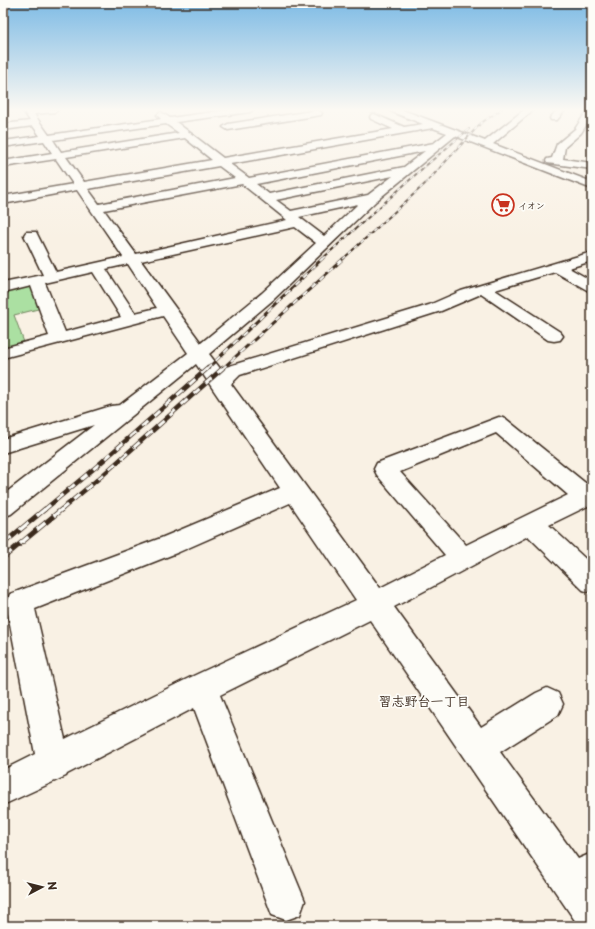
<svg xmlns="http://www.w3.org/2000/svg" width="595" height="929" viewBox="0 0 595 929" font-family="'Playpen Sans','Klee One',sans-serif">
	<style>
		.green { fill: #abe0a2; stroke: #738560 }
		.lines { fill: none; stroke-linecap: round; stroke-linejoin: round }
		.minor-casing { stroke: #3b2a1e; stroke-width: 3 }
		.minor { fill: #fdfcf7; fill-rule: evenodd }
		.rail-far3-casing { stroke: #3b2a1e; stroke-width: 2 }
		.rail-far2-casing { stroke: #3b2a1e; stroke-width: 3 }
		.rail-far1-casing { stroke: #3b2a1e; stroke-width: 4.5 }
		.rail-casing { stroke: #3b2a1e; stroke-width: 5 }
		.rail-far3 { stroke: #fdfcf7; stroke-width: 1.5; stroke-dasharray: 4; stroke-linecap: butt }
		.rail-far2 { stroke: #fdfcf7; stroke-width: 2; stroke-dasharray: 6; stroke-linecap: butt }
		.rail-far1 { stroke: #fdfcf7; stroke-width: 3; stroke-dasharray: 8; stroke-linecap: butt }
		.rail { stroke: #fdfcf7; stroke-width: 3.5; stroke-dasharray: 11; stroke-linecap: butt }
		.labels { text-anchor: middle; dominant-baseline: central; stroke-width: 3.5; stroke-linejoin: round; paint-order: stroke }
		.far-poi-label { font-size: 9px; font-weight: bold; fill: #3b2a1e; stroke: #fdfcf7; text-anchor: start }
		.near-neighbourhood-label { font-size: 13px; font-weight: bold; fill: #3b2a1e; stroke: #fdfcf7 }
	</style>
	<rect width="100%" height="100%" fill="#f9f1e4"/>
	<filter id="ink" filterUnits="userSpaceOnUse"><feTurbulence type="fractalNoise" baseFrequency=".025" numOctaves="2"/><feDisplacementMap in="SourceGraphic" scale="8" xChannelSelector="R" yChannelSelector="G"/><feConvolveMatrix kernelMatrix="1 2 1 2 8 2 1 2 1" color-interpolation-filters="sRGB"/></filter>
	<g filter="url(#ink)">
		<path class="green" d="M27,285l6,1 9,22 -28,7 11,30 -22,6v-61z"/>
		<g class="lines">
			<g class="minor-casing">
				<g id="minor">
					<path d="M22,109h37l-4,3 -21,2 15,21 112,-16 -4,-4 4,-3 9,6 64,-9h20l-4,3 -74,10 47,36 170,-29 -22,-10 -1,-2 1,-2 3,-1 30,13 19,-3 -33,-13 -1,-2h11l85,32 40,-32h9l-41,35 99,38v7l-137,-53 -79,65 -102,98 -65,55 13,17 4,-4 203,-62 32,-14 131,-39v9l-23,7 23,13v11l-5,-2 -32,-18 -60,18 65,42 3,4 -3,4 -6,1 -6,-1 -67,-46 -40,17 -201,64 -9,9 149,204 65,-33 -68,-80 -3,-6 3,-6 122,-46 7,2 83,67 3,-1v19l-43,21 43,40v28l-9,-3 -55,-54 -134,71 87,120 55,-34 11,-5 11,5 5,11 -5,11 -58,37 78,107 14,-6v73l-14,-1 -208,-305 -150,75 85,206 -5,14 -14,5 -14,-5 -78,-207 -127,66 -1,2 -63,29v-35l32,-16 -29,-151 4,-9 151,-56 119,-50 -84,-124 -185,150 -8,3v-22l91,-70 -91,28v-14l108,-33 9,-1 68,-52 -25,-37 -160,42v-10l46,-12 -18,-50 -28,7v-10l40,-8 -19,-40 2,-3h10l20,40 67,-15 -46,-67 -74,14v-8l70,-12 -17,-25 -53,8v-6l49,-8 -8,-12 -41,6v-6l37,-5 -7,-10 -30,4v-6l27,-3zM166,124l13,9 -118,19 -8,-12zM433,128l14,5 -13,10 -185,35 -19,-14zM185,138l27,22 -128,22 -18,-25zM425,151l-21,16 -135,27 -13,-10zM219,166l16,12 -136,26 -11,-15zM393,176l-25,19 -77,16 -15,-11zM242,184l45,36 -151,34 -32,-44zM358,204l-34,32 -25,-19zM295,227l21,16 -54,50 -61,50 -60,-82zM128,264l29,44 -22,5 -29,-44zM93,272l28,45 -56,15 -20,-49zM496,433l72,62 -102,50 -66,-73zM290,503l66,97 -165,77 -126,62 -30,-130 144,-57z"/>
					<path d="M558,109h8l-9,11h-6l-1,-2z"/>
					<path d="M588,109h4v7l-11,17 -16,14 -2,12 29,4v6l-45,-6 -1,-2 1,-2 5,-1 5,-14 18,-15z"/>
					<path d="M318,110l4,3 -1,2 -93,15 -5,-3 5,-3z"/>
				</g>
			</g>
			<use href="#minor" class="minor"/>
			<g class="rail-far3-casing">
				<g id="rail-far3">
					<path d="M322,259l101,-91 46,-39"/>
					<path d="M343,259l83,-76 55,-60 21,-14"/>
				</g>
			</g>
			<g class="rail-far2-casing">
				<g id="rail-far2">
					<path d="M207,369l116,-111"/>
					<path d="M222,369l122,-111"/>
				</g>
			</g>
			<g class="rail-far1-casing">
				<g id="rail-far1">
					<path d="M44,510l53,-44 111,-98"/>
					<path d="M61,510l43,-36 119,-106"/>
				</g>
			</g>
			<g class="rail-casing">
				<g id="rail">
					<path d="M3,544l42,-35"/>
					<path d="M3,558l59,-49"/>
				</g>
			</g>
			<use href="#rail-far3" class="rail-far3"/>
			<use href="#rail-far2" class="rail-far2"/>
			<use href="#rail-far1" class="rail-far1"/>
			<use href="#rail" class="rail"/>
		</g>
	</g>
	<linearGradient id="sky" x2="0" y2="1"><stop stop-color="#7ebbe5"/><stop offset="0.46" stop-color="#fcf9f3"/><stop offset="1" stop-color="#fcf9f3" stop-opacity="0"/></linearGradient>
	<rect width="595" height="239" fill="url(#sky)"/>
	<defs>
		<g id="supermarket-ring" transform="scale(1.15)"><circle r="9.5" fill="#fdfcf7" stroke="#c8321e" stroke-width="1.5"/><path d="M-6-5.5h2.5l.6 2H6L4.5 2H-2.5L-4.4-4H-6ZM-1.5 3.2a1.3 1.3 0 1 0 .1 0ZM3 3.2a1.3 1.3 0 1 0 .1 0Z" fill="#c8321e"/></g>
	</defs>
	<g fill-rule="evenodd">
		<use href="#supermarket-ring" x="503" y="205"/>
	</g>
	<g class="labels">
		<g class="far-poi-label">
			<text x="518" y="205">イオン</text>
		</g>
		<g class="near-neighbourhood-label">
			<text x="424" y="700">習志野台一丁目</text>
		</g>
	</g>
	<rect width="595" height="929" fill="none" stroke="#fdfcf7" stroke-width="16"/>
	<rect x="8" y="8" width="579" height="913" fill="none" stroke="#3b2a1e" stroke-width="1.5" filter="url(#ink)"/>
	<g transform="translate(42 887) rotate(83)" stroke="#fdfcf7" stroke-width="3" paint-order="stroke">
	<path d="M0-3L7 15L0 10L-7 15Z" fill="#3b2a1e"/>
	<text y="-6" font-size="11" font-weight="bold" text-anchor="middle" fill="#3b2a1e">N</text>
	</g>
</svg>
